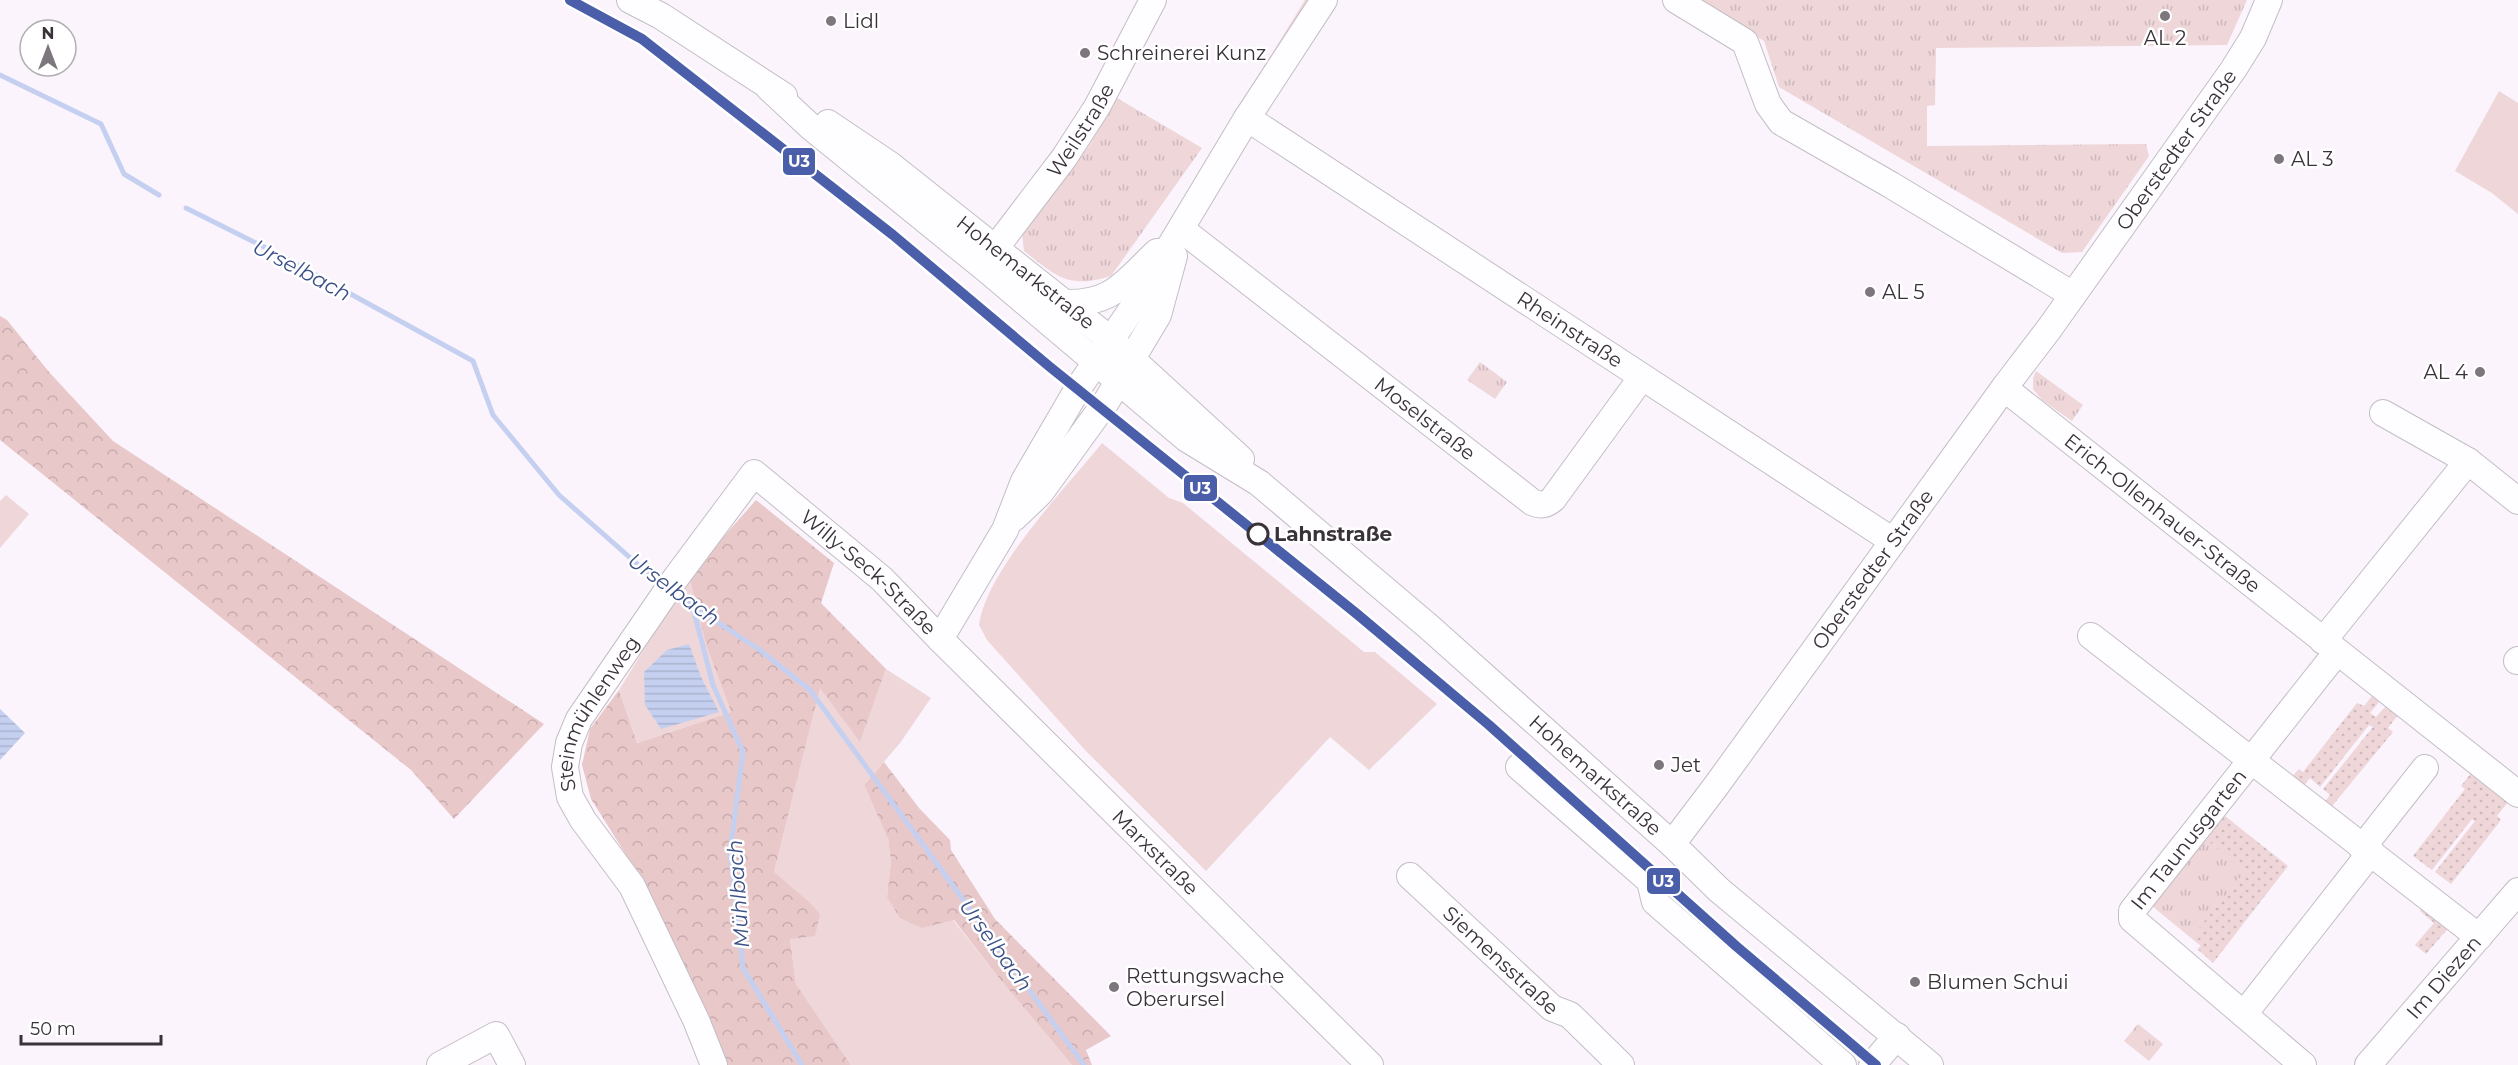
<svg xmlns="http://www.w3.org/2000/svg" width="2518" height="1065" viewBox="0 0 2518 1065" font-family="Montserrat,sans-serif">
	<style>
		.grass { fill: #eed6d9 }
		.forest { fill: url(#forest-crowns) }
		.park { fill: url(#park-tufts) }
		.garden { fill: url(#garden-dots) }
		.water { fill: url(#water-rules) }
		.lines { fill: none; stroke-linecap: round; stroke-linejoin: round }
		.stream { stroke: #c5d0f0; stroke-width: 5 }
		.minor-casing { stroke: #c3bec4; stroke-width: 28 }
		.minor { stroke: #fefdff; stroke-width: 26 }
		.metro-1-casing { stroke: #fff; stroke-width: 15 }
		.metro-1 { stroke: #4a5eaa; stroke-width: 10 }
		.poi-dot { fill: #7d767d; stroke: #fff; stroke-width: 2 }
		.stop-dot { fill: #fff; stroke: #393239; stroke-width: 3 }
		.labels { text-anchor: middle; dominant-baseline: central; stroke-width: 5; stroke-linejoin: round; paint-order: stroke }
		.poi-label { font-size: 20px; fill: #393239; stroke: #fff; text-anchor: start }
		.street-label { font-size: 20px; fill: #393239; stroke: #fff }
		.stop-label { font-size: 20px; font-weight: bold; fill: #393239; stroke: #fff; text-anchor: start }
		.water-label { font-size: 21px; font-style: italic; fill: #3b5188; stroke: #fff }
		.line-badge { stroke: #fff; stroke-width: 2 }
		.badge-label { font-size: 16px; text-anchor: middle; font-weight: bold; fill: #fff }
	</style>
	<defs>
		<pattern id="forest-crowns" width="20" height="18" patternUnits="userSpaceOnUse" patternTransform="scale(1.5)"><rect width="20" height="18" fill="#e9c8ca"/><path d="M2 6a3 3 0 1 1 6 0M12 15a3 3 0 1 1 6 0" fill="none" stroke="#c9acae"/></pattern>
		<pattern id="park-tufts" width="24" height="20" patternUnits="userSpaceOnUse" patternTransform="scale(1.5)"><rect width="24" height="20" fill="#eed6d9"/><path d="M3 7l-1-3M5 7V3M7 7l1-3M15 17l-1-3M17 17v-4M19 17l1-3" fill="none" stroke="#cdb8bb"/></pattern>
		<pattern id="garden-dots" width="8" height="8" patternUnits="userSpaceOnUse" patternTransform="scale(1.5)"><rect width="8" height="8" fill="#eed6d9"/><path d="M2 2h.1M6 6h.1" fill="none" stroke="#cdb8bb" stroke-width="1.8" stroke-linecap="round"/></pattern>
		<pattern id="water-rules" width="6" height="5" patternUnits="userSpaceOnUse" patternTransform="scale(1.5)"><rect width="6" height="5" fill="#c5d0f0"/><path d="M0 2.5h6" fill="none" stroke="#aab3cf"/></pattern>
	</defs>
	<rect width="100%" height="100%" fill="#fbf4fc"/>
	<g class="grass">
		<path d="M1305,0h5l-48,74 1,-6z"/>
		<path d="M2499,91l19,12v111l-26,-21 -37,-22z"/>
		<path d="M1102,443l67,55 14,5 181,149h11l62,52 -68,66 -39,-33 -124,134 -121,-121 -98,-110 -8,-15c8,-56 87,-137 123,-182z"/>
		<path d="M6,495l23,19 -29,34v-47z"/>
		<path d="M689,576l17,69 25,67 -94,31 -18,-53z"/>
		<path d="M886,669l45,29 -31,45 -36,42 24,54 3,22 -4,36 66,23 46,58 73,87h-221l-55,-81 -6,-45 -16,-67 46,-185 40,54z"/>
	</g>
	<g class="forest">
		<path d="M0,316l7,4 42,52 64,69 431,283 -90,95 -43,-49 -411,-330z"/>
		<path d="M756,500l78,63 -13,40 65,66 -26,73 -40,-54 -46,184 35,30 11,12 -5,22 -25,3 6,45 55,81h-126l-85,-188 -49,-78 -9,-34 8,-36 29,-39 18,53 94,-31 -25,-67 -17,-69z"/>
		<path d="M884,762l35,46 31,32 1,10 44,69 116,117 -25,14 6,15h-20l-73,-87 -45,-58 -32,8 -22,-10 -13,-21 4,-36 -3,-22 -24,-54z"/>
	</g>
	<g class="park">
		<path d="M1695,0h552l-20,45 -291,3 -1,57 -8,1v40l219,-2 3,12 -67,96 -20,1 -283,-166 -15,-46z"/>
		<path d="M1117,98l85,50 -91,128c-42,13 -54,1 -87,-25l-2,-18 67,-87z"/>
		<path d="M1480,362l27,20 -12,17 -28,-19z"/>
		<path d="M2036,371l47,34 -11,16 -30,-21 -9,-11v-11z"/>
		<path d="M2206,839l40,32 -55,67 -39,-32z"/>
		<path d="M2138,1024l25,20 -14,17 -25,-20z"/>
	</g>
	<g class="garden">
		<path d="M2372,696l7,6 -9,11 6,4 9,-10 12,9 -9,12 5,4 -65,79 -6,-6 8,-10 -7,-6 50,-62 -4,-2 -49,62 -10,-9 -9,11 -12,-9 10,-11 4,3 54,-69 7,3z"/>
		<path d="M2471,773l37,29 -11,14 4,4 -50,64 -16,-12 40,-51 -3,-2 -40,51 -19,-14 52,-67 -4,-3z"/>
		<path d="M2225,816l63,50 -75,97 -16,-14 4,-3 -10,-8 54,-67 -39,-32z"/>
		<path d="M2426,904l25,21 -25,29 -11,-9 19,-22 -14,-12z"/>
	</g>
	<g class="water">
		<path d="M689,644l12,33 18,35 -58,17 -16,-24 -1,-33 23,-22z"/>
		<path d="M0,709l25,24 -25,27z"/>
	</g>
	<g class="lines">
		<g class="stream">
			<path d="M0,75l101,49 23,50 35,21"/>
			<path d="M186,208l88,44 199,109 20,54 66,80 102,90"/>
			<path d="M674,594l86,56 50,40 274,375"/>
			<path d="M693,608l20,77 30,67 -13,100 13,116 59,97"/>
		</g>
		<g class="minor-casing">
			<g id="minor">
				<path d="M630,0l31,16 123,80"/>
				<path d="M1676,0l69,42 23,62 13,18 110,63 182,110"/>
				<path id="s1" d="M769,88l43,40 175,142 200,169 72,44 170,144 243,217 47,46 211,175"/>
				<path id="s2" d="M1247,118l646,423"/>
				<path id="s3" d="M828,123l61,41 222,176 130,119"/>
				<path id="s4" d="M1181,229l351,273c9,4 14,3 21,-3l89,-122"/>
				<path id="s5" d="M994,250l70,-92 33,-51 56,-107"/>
				<path d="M1062,303c50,2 61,-19 95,-51"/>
				<path id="s6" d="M2004,388l514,406"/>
				<path d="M2383,413l85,48 50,40"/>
				<path d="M1014,518l26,-25 66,-91 52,-87 16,-59"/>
				<path d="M2091,636l388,301"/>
				<path id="s7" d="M940,639l430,426"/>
				<path d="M2323,641l145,-180"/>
				<path d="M2517,661l1,-1"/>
				<path d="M1519,767l131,114 5,21 188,163"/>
				<path id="s8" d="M1672,844l44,-58 288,-398 45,-59 184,-259 20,-32 16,-38"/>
				<path d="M2362,848l63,-80"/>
				<path id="s9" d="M1410,876l142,132 18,7 51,50"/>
				<path d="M2244,1014l127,-162"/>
				<path d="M440,1065l56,-30 16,30"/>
				<path id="s10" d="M714,1065l-18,-45 -64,-134 -49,-66 -13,-23 -5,-30 4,-24 10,-24 96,-140 79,-106 128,106 58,60 65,-109 19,-49 53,-91 59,-87 111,-185 77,-118"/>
				<path d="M1872,1065l25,-29"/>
				<path id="s11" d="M2303,1065l-171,-146v-8l205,-259"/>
				<path id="s12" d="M2368,1065l150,-174"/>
			</g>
		</g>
		<use href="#minor" class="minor"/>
		<g class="metro-1-casing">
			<path id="metro-1" d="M570,0l72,39 251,196 157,132 307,247 132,111 247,221 140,119"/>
		</g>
		<use href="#metro-1" class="metro-1"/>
	</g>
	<g class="poi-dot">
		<circle cx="2165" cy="16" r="6"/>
		<circle cx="831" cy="21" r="6"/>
		<circle cx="1085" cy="53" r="6"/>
		<circle cx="2279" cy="159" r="6"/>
		<circle cx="1870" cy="292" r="6"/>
		<circle cx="2480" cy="372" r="6"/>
		<circle cx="1659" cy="765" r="6"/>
		<circle cx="1915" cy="982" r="6"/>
		<circle cx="1114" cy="987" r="6"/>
	</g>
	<circle class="stop-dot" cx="1258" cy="534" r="10"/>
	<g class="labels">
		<g class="poi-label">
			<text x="843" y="21">Lidl</text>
			<text x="2165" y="38" text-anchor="middle">AL 2</text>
			<text x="1097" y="53">Schreinerei Kunz</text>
			<text x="2291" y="159">AL 3</text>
			<text x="1882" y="292">AL 5</text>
			<text x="2468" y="372" text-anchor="end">AL 4</text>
			<text x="1671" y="765">Jet</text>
			<text x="1126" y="976">Rettungswache<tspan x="1126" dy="23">Oberursel</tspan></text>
			<text x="1927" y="982">Blumen Schui</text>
		</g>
		<g class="street-label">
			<text stroke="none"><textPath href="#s5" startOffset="148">Weilstraße</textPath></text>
			<text stroke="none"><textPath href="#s8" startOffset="858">Oberstedter Straße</textPath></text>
			<text stroke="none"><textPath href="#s3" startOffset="248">Hohemarkstraße</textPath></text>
			<text stroke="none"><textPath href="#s2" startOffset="386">Rheinstraße</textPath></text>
			<text stroke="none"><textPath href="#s4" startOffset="309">Moselstraße</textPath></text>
			<text stroke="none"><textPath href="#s6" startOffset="202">Erich-Ollenhauer-Straße</textPath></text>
			<text stroke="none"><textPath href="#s8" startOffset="340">Oberstedter Straße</textPath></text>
			<text stroke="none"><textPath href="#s10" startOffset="840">Willy-Seck-Straße</textPath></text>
			<text stroke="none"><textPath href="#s10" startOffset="398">Steinmühlenweg</textPath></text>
			<text stroke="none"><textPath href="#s1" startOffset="1076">Hohemarkstraße</textPath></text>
			<text stroke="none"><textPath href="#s11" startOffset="324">Im Taunusgarten</textPath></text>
			<text stroke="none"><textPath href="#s7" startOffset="303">Marxstraße</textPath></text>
			<text stroke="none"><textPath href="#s9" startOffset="124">Siemensstraße</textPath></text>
			<text stroke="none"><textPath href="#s12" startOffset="116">Im Diezen</textPath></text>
		</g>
		<g class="stop-label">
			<text x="1274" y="534">Lahnstraße</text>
		</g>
		<g class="water-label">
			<text transform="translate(302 270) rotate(28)">Urselbach</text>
			<text transform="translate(674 589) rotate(36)">Urselbach</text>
			<text transform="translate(738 894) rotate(-94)">Mühlbach</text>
			<text transform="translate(996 945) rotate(54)">Urselbach</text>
		</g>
	</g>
	<g class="line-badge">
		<rect x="782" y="147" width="34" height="29" rx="6" fill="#4a5eaa"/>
		<rect x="1183" y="474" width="35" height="28" rx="6" fill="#4a5eaa"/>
		<rect x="1646" y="867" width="35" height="28" rx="6" fill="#4a5eaa"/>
	</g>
	<g class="badge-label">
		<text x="799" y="167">U3</text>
		<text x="1200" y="494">U3</text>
		<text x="1663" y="887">U3</text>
	</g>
	<g transform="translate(48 48)"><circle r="28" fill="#ffffff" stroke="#b0adb0" stroke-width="1.5"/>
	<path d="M0-4.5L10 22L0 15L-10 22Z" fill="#7d767d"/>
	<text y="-9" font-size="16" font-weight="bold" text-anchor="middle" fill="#393239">N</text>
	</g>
	<path d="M21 1035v9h140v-9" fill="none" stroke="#393239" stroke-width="3"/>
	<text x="30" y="1035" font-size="18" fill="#393239" stroke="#ffffff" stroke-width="4.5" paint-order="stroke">50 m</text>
</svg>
